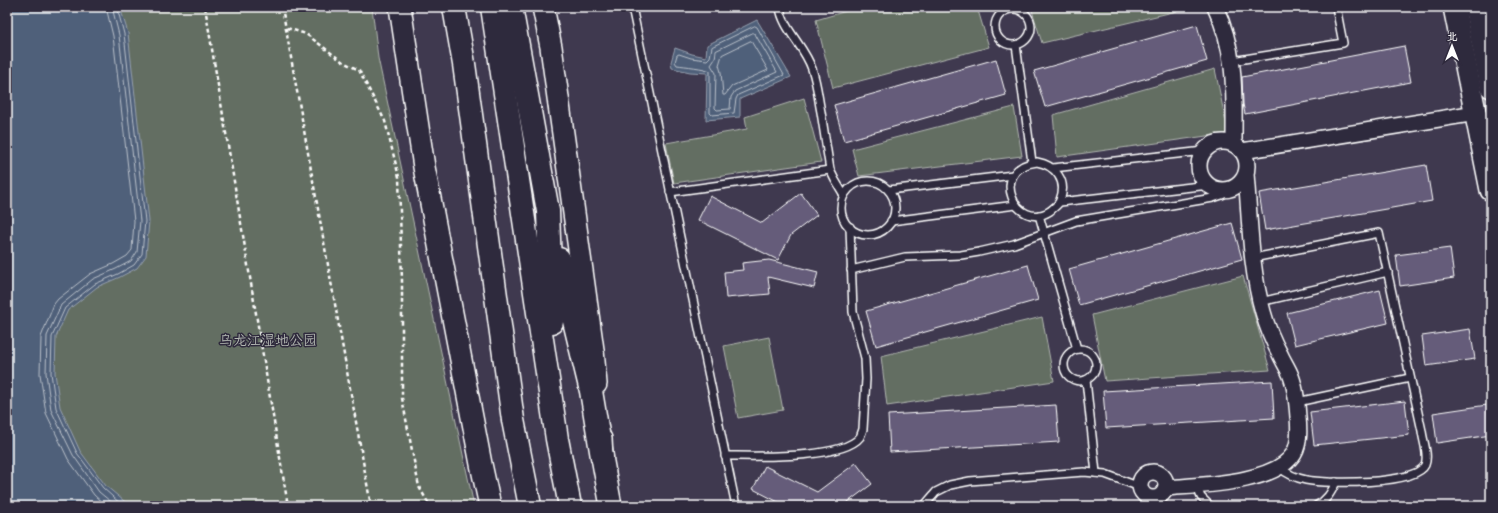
<svg xmlns="http://www.w3.org/2000/svg" width="1498" height="513" viewBox="0 0 1498 513" font-family="Delius,'LXGW WenKai TC',sans-serif">
	<style>
		.green { fill: #636e62; stroke: #b1b6b0 }
		.water { fill: #50617a; stroke: #96a0af }
		.lines { fill: none; stroke-linecap: round; stroke-linejoin: round }
		.shore { stroke: #b9c0ca; stroke-width: 1 }
		.building { fill: #655c7a; stroke: #fff }
		.lane-casing { stroke: #fff; stroke-width: 10 }
		.street-casing { stroke: #fff; stroke-width: 18 }
		.secondary-casing { stroke: #fff; stroke-width: 24 }
		.highway-casing { stroke: #fff; stroke-width: 25 }
		.path { stroke: #fff; stroke-width: 2.5; stroke-dasharray: 4 3; stroke-linecap: butt }
		.lane { stroke: #2f2a3d; stroke-width: 7 }
		.street { stroke: #2f2a3d; stroke-width: 15 }
		.secondary { stroke: #2f2a3d; stroke-width: 21 }
		.highway { stroke: #2f2a3d; stroke-width: 22 }
		.labels { text-anchor: middle; dominant-baseline: central; stroke-width: 3; stroke-linejoin: round; paint-order: stroke }
		.park-label { font-size: 14px; fill: #b1b6b0; stroke: #2f2a3d }
	</style>
	<rect width="100%" height="100%" fill="#3f394f"/>
	<filter id="ink" filterUnits="userSpaceOnUse"><feTurbulence type="fractalNoise" baseFrequency=".025" numOctaves="2"/><feDisplacementMap in="SourceGraphic" scale="8" xChannelSelector="R" yChannelSelector="G"/><feConvolveMatrix kernelMatrix="1 2 1 2 8 2 1 2 1" color-interpolation-filters="sRGB"/></filter>
	<g filter="url(#ink)">
		<g class="green">
			<path d="M108,7h264l6,51 96,448h-385l-31,-70 -12,-113z"/>
			<path d="M860,7h117l12,40 -156,41 -17,-68z"/>
			<path d="M1031,7h158l1,1 -148,35z"/>
			<path d="M1215,69l13,64 -171,24 -4,-42z"/>
			<path d="M804,98l17,64 -147,21 -8,-40 81,-14 -2,-12z"/>
			<path d="M1014,107l8,49 -163,20 -7,-27z"/>
			<path d="M1243,276l27,94 -165,11 -13,-66z"/>
			<path d="M1042,317l12,64 -167,25 -6,-50z"/>
			<path d="M769,337l14,73 -45,8 -14,-72z"/>
		</g>
		<g class="water">
			<path d="M7,7h113l8,26 21,188 -3,35 -9,12 -17,9 -23,10 -29,23 -12,27 -1,36 5,34 20,44 26,35 24,20h-123z"/>
			<path d="M757,20l34,57 -51,22v18l-34,3 1,-47 -17,-1 -18,-4 -1,-6 4,-14 17,6 14,3 1,-12z"/>
		</g>
		<g class="lines">
			<g class="shore">
				<path d="M106,7l7,29 21,185 -2,29 -5,6 -14,8 -23,10 -32,25 -4,5 -13,33 -1,37 6,39 22,46 26,36 12,11"/>
				<path d="M112,7l7,28 21,186 -3,31 -6,9 -15,8 -23,10 -32,26 -14,31 -1,37 5,37 22,45 26,37 17,14"/>
				<path d="M117,7l7,27 21,187 -3,33 -8,11 -16,9 -23,10 -30,24 -13,29 -1,36 5,35 21,45 26,35 20,18"/>
				<path d="M755,26l2,1 27,48 -46,20 -2,4 -2,14 -22,2 -2,-2v-42c-4,-3 -26,-5 -33,-6l-2,-3 2,-7 2,-1 12,4 16,2 3,-3 2,-10z"/>
				<path d="M753,33l2,1 22,38 -42,19 -4,6 -1,12 -13,1 -2,-2 1,-35 -5,-8 4,-6 1,-8z"/>
				<path d="M751,41l17,29 -36,16 -7,9h-2l-2,-23 -2,-7 3,-10z"/>
			</g>
		</g>
		<g class="building">
			<path d="M1197,25l10,36 -162,46 -11,-36z"/>
			<path d="M1404,46l7,36 -166,32 -2,-10 -1,-27z"/>
			<path d="M996,59l10,36 -162,46 -10,-36z"/>
			<path d="M1426,165l6,36 -167,29 -6,-37z"/>
			<path d="M801,193l16,22 -26,20 -13,25 -80,-40 12,-24 52,27z"/>
			<path d="M1232,223l10,36 -163,46 -10,-36z"/>
			<path d="M1450,248l4,30 -54,8 -4,-31z"/>
			<path d="M769,260l49,12 -4,16 -46,-11 2,17 -44,4 -2,-26 19,-2 -1,-7z"/>
			<path d="M1028,265l10,35 -162,46 -10,-35z"/>
			<path d="M1380,290l8,33 -93,22 -8,-32z"/>
			<path d="M1470,329l5,30 -49,7 -4,-30z"/>
			<path d="M1272,381l2,37 -168,10 -3,-37z"/>
			<path d="M1405,401l4,34 -95,10 -4,-33z"/>
			<path d="M1056,405l3,37 -169,10 -2,-37z"/>
			<path d="M1487,405l4,30 -54,8 -4,-30z"/>
			<path d="M856,463l16,21 -28,21 1,1h-59l-33,-17 12,-23 52,26z"/>
		</g>
		<g class="lines">
			<g class="lane-casing">
				<g id="lane">
					<path d="M632,7l104,499"/>
					<path d="M780,7c2,21 25,40 32,62 5,14 6,28 9,43 3,19 6,38 9,58l5,10 9,15"/>
					<circle cx="1013" cy="27" r="18"/>
					<path d="M1016,45l16,117"/>
					<path d="M1232,61l111,-18 -7,-36"/>
					<path d="M1037,162c18,3 31,19 23,38 -1,5 -7,8 -10,11 -34,22 -63,-43 -13,-49z"/>
					<path d="M1053,168l151,-17"/>
					<circle cx="868" cy="208" r="27"/>
					<path d="M889,190l124,-15"/>
					<path d="M670,192l160,-22"/>
					<path d="M1060,202l149,-17"/>
					<path d="M1039,215l38,134"/>
					<path d="M891,221l125,-16"/>
					<path d="M1253,258l126,-25 43,198c1,10 7,24 3,34 -9,20 -99,19 -119,15 -10,-2 -19,-6 -27,-13"/>
					<path d="M851,270l54,-13 56,-2 18,-3 35,-8 62,-23 137,-23 9,-3 7,-5"/>
					<path d="M1260,302l128,-30"/>
					<circle cx="1080" cy="365" r="16"/>
					<path d="M1086,380l10,93"/>
					<path d="M1297,402l113,-24"/>
					<path d="M725,456c28,0 117,4 135,-19 1,-2 2,-5 3,-8l3,-50 -1,-21 -12,-46 -3,-85"/>
					<path d="M1196,485l5,12 9,9"/>
					<path d="M924,506l12,-14 14,-7 20,-4 114,-9 21,2 35,13"/>
					<path d="M1316,506c11,-6 15,-13 20,-24"/>
				</g>
			</g>
			<g class="street-casing">
				<g id="street">
					<path d="M1215,7c22,45 19,89 19,137"/>
					<circle cx="1223" cy="166" r="24"/>
					<path d="M1242,151l234,-38"/>
					<circle cx="1153" cy="485" r="13"/>
					<path d="M1166,488c33,-3 110,-4 128,-35 6,-10 5,-25 4,-36 -1,-14 -2,-28 -7,-41 -3,-8 -8,-15 -11,-22 -7,-13 -13,-27 -17,-42 -13,-45 -13,-92 -17,-138"/>
				</g>
			</g>
			<g class="secondary-casing">
				<g id="secondary">
					<path d="M400,7l24,160 57,297 9,42"/>
					<path d="M543,7l8,40 42,303 3,34"/>
					<path d="M1454,7l37,183"/>
					<path d="M1475,7l16,80"/>
					<path d="M601,439l1,18 9,49"/>
				</g>
			</g>
			<g class="highway-casing">
				<g id="highway">
					<path d="M454,7l10,57 49,356 17,86"/>
					<path d="M492,7l65,432 13,67"/>
					<path d="M511,7l37,204 4,111"/>
					<path d="M559,259l32,132 11,66"/>
				</g>
			</g>
			<g class="path">
				<path d="M205,7l83,499"/>
				<path d="M282,7l89,499"/>
				<path d="M287,28l19,6 37,28 16,8 26,51 14,56 3,104v117l17,89 11,19"/>
			</g>
			<use href="#lane" class="lane"/>
			<use href="#street" class="street"/>
			<use href="#secondary" class="secondary"/>
			<use href="#highway" class="highway"/>
		</g>
	</g>
	<g class="labels">
		<g class="park-label">
			<text x="268" y="340">乌龙江湿地公园</text>
		</g>
	</g>
	<rect width="1498" height="513" fill="none" stroke="#2f2a3d" stroke-width="24"/>
	<rect x="12" y="12" width="1474" height="489" fill="none" stroke="#fff" stroke-width="1.5" filter="url(#ink)"/>
	<g transform="translate(1452 46)" stroke="#2f2a3d" stroke-width="3" paint-order="stroke">
	<path d="M0-3L7 15L0 10L-7 15Z" fill="#ffffff"/>
	<text y="-6" font-size="11" font-weight="bold" text-anchor="middle" fill="#ffffff">北</text>
	</g>
</svg>
